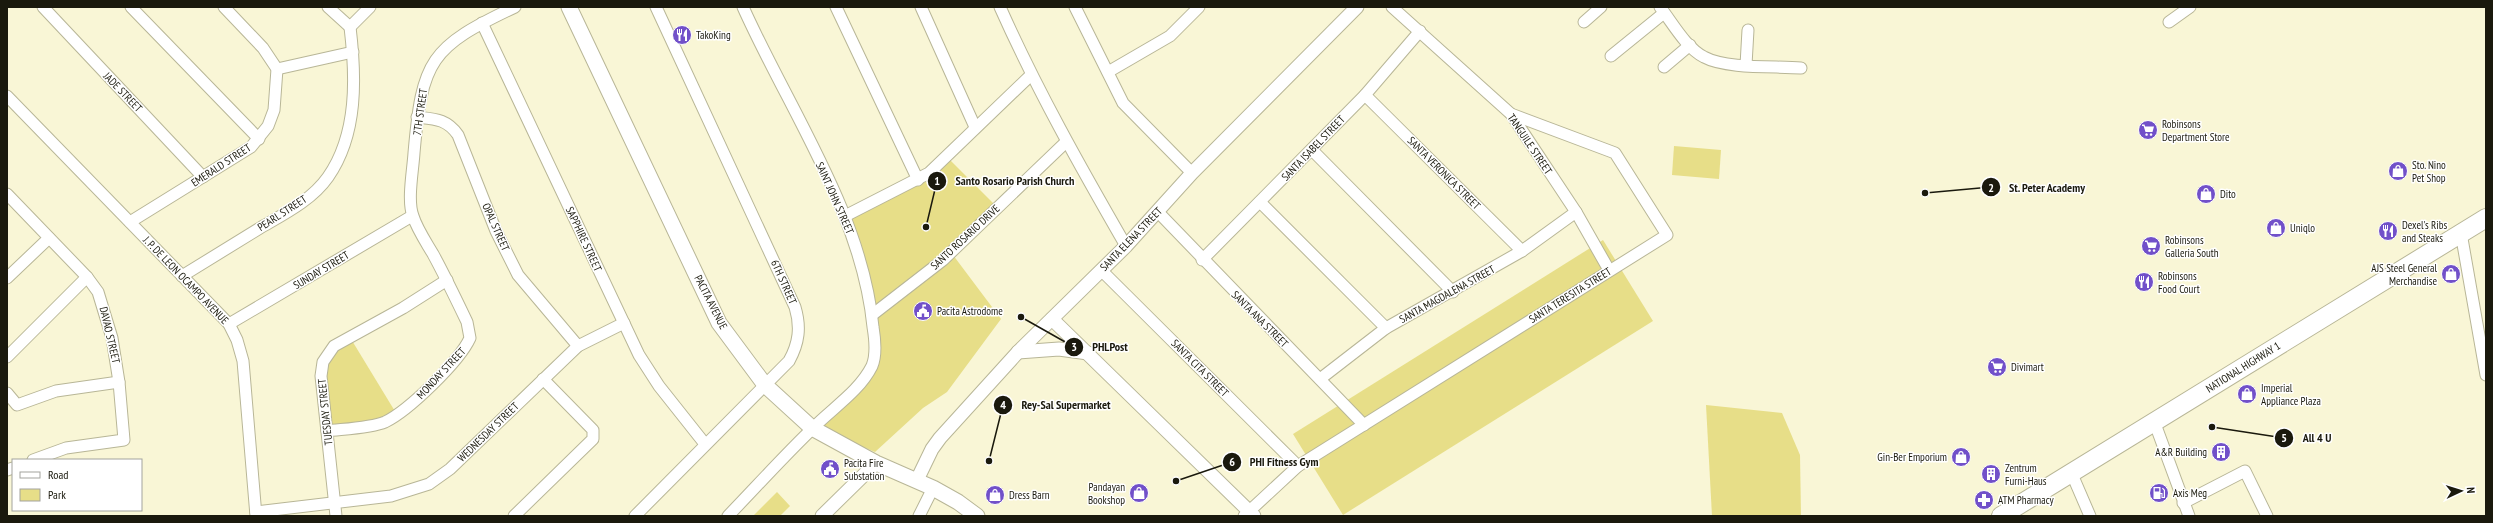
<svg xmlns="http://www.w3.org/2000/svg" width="2493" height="523" viewBox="0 0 2493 523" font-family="'PT Sans Narrow',sans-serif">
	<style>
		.green { fill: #e7de88 }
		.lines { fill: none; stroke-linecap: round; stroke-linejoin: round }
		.minor-casing { stroke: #b8b697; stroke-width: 13 }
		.tertiary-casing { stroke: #b8b697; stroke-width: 15 }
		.secondary-casing { stroke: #b8b697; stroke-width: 17 }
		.trunk-casing { stroke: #b8b697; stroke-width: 20 }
		.minor { stroke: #fff; stroke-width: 11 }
		.tertiary { stroke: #fff; stroke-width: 13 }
		.secondary { stroke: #fff; stroke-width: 15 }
		.trunk { stroke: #fff; stroke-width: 18 }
		.labels { text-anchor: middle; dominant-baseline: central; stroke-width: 3; stroke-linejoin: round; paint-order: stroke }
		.poi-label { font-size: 11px; fill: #1a190d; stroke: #fff; text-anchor: start }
		.street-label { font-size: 11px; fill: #1a190d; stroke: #fff }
		.leader { fill: none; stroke: #1a190d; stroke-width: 1.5 }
		.callout-dot { fill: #1a190d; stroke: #fff; stroke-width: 1.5 }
		.mark-label { font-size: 12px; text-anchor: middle; font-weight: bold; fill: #fff }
		.callout-label { font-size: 12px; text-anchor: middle; font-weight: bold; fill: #1a190d; stroke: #fff; stroke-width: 3; stroke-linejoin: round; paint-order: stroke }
	</style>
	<rect width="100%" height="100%" fill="#f9f6d6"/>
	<g class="green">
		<path d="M1674,146l47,4 -2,29 -47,-4z"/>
		<path d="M947,157l50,50 -123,105 -23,-87v-8z"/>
		<path d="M1603,240l50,81 -310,194 -50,-81z"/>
		<path d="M953,255l48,64 -54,73 -24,16 -48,44 -61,-26 60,-62 -2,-49z"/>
		<path d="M351,339l45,74 -13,10 -56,8 -4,-69 11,-16z"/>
		<path d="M1706,405l76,8 18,42 1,61h-89z"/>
		<path d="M777,492l13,14 -10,10h-27z"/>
	</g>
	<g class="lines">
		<g class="minor-casing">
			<g id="minor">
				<path d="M43,7l160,170"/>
				<path d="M131,7l128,132"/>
				<path d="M328,7l22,20"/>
				<path d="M836,7l82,173"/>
				<path d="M921,7l54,120"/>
				<path d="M1000,7c37,83 81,161 126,239"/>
				<path d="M1075,7l48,96 69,70"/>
				<path d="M1392,7l119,107 65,98 33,58"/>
				<path d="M1660,7c12,15 26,41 44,50 22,12 71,9 97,11"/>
				<path d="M1584,22l17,-15"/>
				<path d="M2169,22l21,-15"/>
				<path d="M482,23l157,332 20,31 46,58"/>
				<path d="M350,27l20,-20"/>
				<path d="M1611,56l53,-43"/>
				<path d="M1746,65l2,-35"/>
				<path d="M1664,67l26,-22"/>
				<path d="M277,69l76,-17"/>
				<path d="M1108,72l62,-36 29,-29"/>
				<path d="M1365,95l157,156"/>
				<path d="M7,96l222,228 8,16 6,21 13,155"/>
				<path d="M417,117c18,2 30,2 41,18l38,96 22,44 60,71"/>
				<path d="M1312,150l141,142"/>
				<path d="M7,194l80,83 11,15 14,46 7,44 5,58 -58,8 -33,12"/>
				<path d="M1260,202l126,126"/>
				<path d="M1158,212l206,213"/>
				<path d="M845,216l84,-43 102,-98"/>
				<path d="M130,222l121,-75 17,-21 6,-16 3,-41 -14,-21 -39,-41"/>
				<path d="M2461,233l25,142"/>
				<path d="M1202,260l163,-165 55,-64"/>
				<path d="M1102,271l196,195"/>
				<path d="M182,276c26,-16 52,-32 78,-48 24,-14 52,-28 68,-51 30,-43 28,-100 22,-150"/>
				<path d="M7,278l42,-40"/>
				<path d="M872,315l71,-55 123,-118"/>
				<path d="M229,324l183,-108"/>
				<path d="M7,357l80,-80"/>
				<path d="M1320,379l66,-51 136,-77 54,-39"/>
				<path d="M7,393l10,12 39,-14 63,-9"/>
				<path d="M2154,421l35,95"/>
				<path d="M327,431c16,-2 44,-3 58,-9 23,-11 74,-60 85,-84l-3,-16c-11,-23 -22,-46 -34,-68 -7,-12 -16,-25 -20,-38 -6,-15 0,-46 1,-63 8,-93 16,-106 101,-146"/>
				<path d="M7,470l6,-2"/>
				<path d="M2071,472l19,44"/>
				<path d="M2183,503l62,-32 22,45"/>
				<path d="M256,512l135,-16 38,-12 21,-15 128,-123 46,-23"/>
				<path d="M336,516l-15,-140 2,-14 11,-16 69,-38 44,-28"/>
				<path d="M514,516l79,-77v-9l-50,-51"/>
				<path d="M635,516l154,-155c10,-18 12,-34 6,-54l-139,-300"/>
				<path d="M728,516c28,-29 55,-59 84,-87 19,-20 47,-37 60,-63 5,-12 3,-27 1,-39 -11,-114 -84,-217 -130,-320"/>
				<path d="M919,516l14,-28"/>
				<path d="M1244,516l54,-50 369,-231 -52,-82 -104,-39"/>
			</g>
		</g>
		<g class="tertiary-casing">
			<g id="tertiary">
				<path d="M1052,319l202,197"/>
				<path d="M1018,352l41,-3 29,4"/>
				<path d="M917,480l15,-31 8,-11 78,-86 108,-106 66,-73 165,-166"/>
				<path d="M822,516l54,-53"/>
			</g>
		</g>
		<g class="secondary-casing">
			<path id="secondary" d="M569,7l150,316 46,62 47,43 64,35 57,25 25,14 19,14"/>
		</g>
		<g class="trunk-casing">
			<path id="trunk" d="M2001,516l485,-298"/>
		</g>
		<use href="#minor" class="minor"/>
		<use href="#tertiary" class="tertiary"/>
		<use href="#secondary" class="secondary"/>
		<use href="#trunk" class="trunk"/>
	</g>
	<defs>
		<g id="restaurant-disc" transform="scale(1)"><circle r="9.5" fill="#7150c9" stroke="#fff"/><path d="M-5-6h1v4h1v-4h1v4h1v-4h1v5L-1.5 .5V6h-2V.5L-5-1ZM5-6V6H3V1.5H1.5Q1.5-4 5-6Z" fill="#fff"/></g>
		<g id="supermarket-disc" transform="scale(1)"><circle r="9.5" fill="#7150c9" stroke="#fff"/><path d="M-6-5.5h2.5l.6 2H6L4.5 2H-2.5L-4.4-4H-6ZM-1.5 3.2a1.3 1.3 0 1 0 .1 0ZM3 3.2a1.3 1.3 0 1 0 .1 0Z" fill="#fff"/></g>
		<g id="shop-disc" transform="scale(1)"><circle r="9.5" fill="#7150c9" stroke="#fff"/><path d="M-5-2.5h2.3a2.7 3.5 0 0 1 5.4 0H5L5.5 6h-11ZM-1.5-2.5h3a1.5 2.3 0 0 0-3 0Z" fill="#fff"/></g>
		<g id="civic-disc" transform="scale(1)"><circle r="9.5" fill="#7150c9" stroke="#fff"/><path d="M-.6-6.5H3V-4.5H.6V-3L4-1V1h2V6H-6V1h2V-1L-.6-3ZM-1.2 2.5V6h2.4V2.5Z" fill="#fff"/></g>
		<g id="building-disc" transform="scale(1)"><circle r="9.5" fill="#7150c9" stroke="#fff"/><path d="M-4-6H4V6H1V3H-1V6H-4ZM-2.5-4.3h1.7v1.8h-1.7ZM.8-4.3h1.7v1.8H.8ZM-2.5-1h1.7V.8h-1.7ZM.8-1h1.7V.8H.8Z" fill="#fff"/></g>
		<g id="fuel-disc" transform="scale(1)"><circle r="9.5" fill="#7150c9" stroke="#fff"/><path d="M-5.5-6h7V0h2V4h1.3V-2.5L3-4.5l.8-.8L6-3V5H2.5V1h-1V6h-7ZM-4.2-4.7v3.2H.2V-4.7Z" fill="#fff"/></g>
		<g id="pharmacy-disc" transform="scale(1)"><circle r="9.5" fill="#7150c9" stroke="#fff"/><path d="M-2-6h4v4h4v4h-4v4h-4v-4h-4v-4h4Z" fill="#fff"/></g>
	</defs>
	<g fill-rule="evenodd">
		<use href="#restaurant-disc" x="682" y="35"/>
		<use href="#supermarket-disc" x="2148" y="130"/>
		<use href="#shop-disc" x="2398" y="171"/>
		<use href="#shop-disc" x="2206" y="194"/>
		<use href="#shop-disc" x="2276" y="228"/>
		<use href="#restaurant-disc" x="2388" y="231"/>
		<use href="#supermarket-disc" x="2151" y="246"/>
		<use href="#shop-disc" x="2451" y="274"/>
		<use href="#restaurant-disc" x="2144" y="282"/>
		<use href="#civic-disc" x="923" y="311"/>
		<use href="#supermarket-disc" x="1997" y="367"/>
		<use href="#shop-disc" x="2247" y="394"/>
		<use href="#building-disc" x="2221" y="452"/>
		<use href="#shop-disc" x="1961" y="457"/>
		<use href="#civic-disc" x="830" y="469"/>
		<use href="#building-disc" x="1991" y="474"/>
		<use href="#shop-disc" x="1139" y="493"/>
		<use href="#fuel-disc" x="2159" y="493"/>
		<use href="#shop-disc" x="995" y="495"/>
		<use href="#pharmacy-disc" x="1984" y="500"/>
	</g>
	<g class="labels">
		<g class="poi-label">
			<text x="696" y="35">TakoKing</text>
			<text x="2162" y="124">Robinsons<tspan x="2162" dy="13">Department Store</tspan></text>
			<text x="2412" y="165">Sto. Nino<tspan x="2412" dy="13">Pet Shop</tspan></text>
			<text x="2220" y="194">Dito</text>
			<text x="2402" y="225">Dexel's Ribs<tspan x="2402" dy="13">and Steaks</tspan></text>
			<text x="2290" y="228">Uniqlo</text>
			<text x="2165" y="240">Robinsons<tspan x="2165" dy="13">Galleria South</tspan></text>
			<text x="2437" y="268" text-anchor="end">AJS Steel General<tspan x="2437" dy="13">Merchandise</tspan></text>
			<text x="2158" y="276">Robinsons<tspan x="2158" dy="13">Food Court</tspan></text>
			<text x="937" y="311">Pacita Astrodome</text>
			<text x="2011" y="367">Divimart</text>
			<text x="2261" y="388">Imperial<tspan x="2261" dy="13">Appliance Plaza</tspan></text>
			<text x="2207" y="452" text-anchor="end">A&amp;R Building</text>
			<text x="1947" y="457" text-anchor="end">Gin-Ber Emporium</text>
			<text x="844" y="463">Pacita Fire<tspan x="844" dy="13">Substation</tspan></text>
			<text x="2005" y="468">Zentrum<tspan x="2005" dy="13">Furni-Haus</tspan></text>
			<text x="1125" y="487" text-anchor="end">Pandayan<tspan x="1125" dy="13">Bookshop</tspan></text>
			<text x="2173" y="493">Axis Meg</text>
			<text x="1009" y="495">Dress Barn</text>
			<text x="1998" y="500">ATM Pharmacy</text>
		</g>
		<g class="street-label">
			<text transform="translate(123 92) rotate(46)">JADE STREET</text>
			<text transform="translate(420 112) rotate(-82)">7TH STREET</text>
			<text transform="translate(1530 144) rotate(56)">TANGUILE STREET</text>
			<text transform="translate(1313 148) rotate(-46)">SANTA ISABEL STREET</text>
			<text transform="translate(221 165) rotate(-33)">EMERALD STREET</text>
			<text transform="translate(1444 173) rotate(45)">SANTA VERONICA STREET</text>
			<text transform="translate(835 198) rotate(66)">SAINT JOHN STREET</text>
			<text transform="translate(282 213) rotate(-33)">PEARL STREET</text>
			<text transform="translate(496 227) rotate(66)">OPAL STREET</text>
			<text transform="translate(965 237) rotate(-43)">SANTO ROSARIO DRIVE</text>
			<text transform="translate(584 239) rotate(65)">SAPPHIRE STREET</text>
			<text transform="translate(1131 239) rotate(-46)">SANTA ELENA STREET</text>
			<text transform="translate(321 270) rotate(-31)">SUNDAY STREET</text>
			<text transform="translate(186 280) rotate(46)">J. P. DE LEON OCAMPO AVENUE</text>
			<text transform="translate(784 282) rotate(66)">6TH STREET</text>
			<text transform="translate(1447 294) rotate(-29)">SANTA MAGDALENA STREET</text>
			<text transform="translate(1570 295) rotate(-32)">SANTA TERESITA STREET</text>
			<text transform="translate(711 302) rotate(63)">PACITA AVENUE</text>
			<text transform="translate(1260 319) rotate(45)">SANTA ANA STREET</text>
			<text transform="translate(110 335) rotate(77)">DAVAO STREET</text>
			<text transform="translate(2243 367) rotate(-32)">NATIONAL HIGHWAY 1</text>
			<text transform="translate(1200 368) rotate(45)">SANTA CITA STREET</text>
			<text transform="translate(441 373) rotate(-47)">MONDAY STREET</text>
			<text transform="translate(325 412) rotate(-96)">TUESDAY STREET</text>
			<text transform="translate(488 432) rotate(-44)">WEDNESDAY STREET</text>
		</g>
	</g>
	<path class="leader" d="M926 227L937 181M1925 193L1991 187M1021 317L1074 347M989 461L1003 405M2212 427L2284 438M1176 481L1232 462"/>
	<g class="callout-dot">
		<circle cx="926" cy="227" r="4"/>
		<circle cx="1925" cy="193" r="4"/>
		<circle cx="1021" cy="317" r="4"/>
		<circle cx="989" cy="461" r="4"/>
		<circle cx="2212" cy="427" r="4"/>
		<circle cx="1176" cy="481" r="4"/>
		<circle cx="937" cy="181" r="10"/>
		<circle cx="1991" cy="187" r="10"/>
		<circle cx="1074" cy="347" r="10"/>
		<circle cx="1003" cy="405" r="10"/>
		<circle cx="2284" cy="438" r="10"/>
		<circle cx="1232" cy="462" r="10"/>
	</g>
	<g class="mark-label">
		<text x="937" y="185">1</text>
		<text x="1991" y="192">2</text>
		<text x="1074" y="351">3</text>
		<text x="1003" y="409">4</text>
		<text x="2284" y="442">5</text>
		<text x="1232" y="466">6</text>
	</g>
	<g class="callout-label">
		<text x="1015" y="185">Santo Rosario Parish Church</text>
		<text x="2047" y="192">St. Peter Academy</text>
		<text x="1110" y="351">PHLPost</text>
		<text x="1066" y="409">Rey-Sal Supermarket</text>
		<text x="2317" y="442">All 4 U</text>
		<text x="1284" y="466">PHI Fitness Gym</text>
	</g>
	<rect width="2493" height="523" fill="none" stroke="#1a190d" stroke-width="16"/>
	<rect x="12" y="459" width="130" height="52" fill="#ffffff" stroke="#a3a39e"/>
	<rect x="20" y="472" width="20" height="6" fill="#ffffff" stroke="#a3a39e"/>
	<text x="48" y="479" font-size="12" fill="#1a190d">Road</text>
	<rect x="20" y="489" width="20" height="12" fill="#e7de88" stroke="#a3a39e"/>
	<text x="48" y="499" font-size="12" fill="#1a190d">Park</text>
	<g transform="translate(2461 491) rotate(86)" stroke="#ffffff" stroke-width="3" paint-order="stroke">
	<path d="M0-3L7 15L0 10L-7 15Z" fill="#1a190d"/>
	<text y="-6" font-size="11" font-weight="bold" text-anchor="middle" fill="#1a190d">N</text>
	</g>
</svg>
